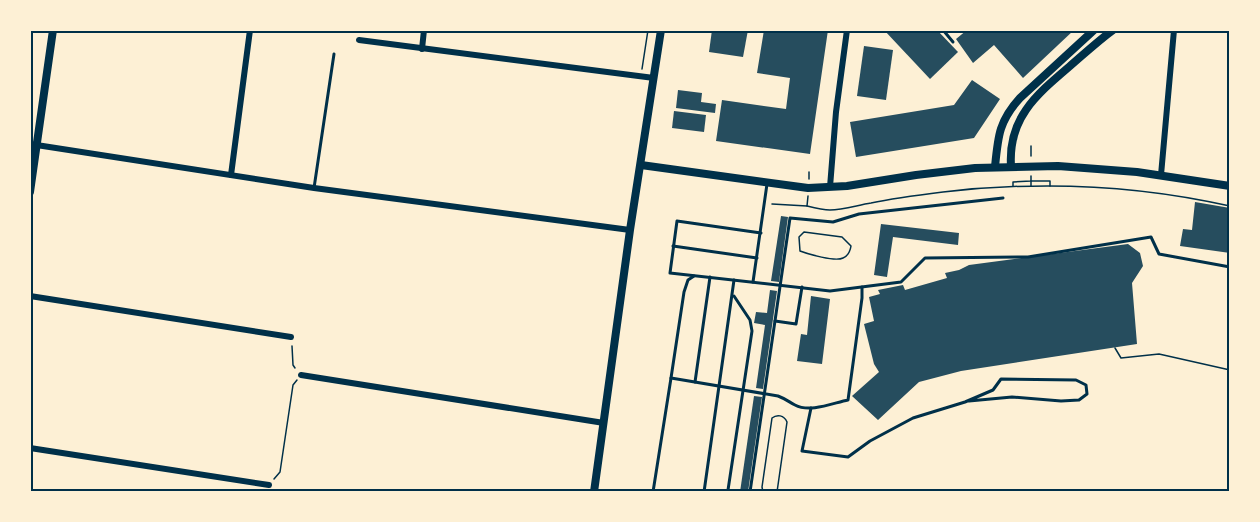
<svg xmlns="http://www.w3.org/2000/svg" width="1260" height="522" viewBox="0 0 1260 522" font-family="'Alegreya Sans',sans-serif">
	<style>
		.building { fill: #264d5e }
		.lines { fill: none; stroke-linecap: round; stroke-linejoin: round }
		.path { stroke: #003049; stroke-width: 1.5 }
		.service { stroke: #003049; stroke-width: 3 }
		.minor { stroke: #003049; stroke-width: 6 }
		.tertiary { stroke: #003049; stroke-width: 8 }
		.neatline { fill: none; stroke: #003049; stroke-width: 2 }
	</style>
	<rect width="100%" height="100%" fill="#fdf0d5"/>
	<g class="building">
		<path d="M712,30h36l-5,27 -34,-5z"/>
		<path d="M764,30h64l-18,124 -94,-13 6,-41 64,9 4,-31 -33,-5z"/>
		<path d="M884,30h53l21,22 -28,27z"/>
		<path d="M967,30h107l-51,48 -29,-33 -21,18 -17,-24z"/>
		<path d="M864,46l29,4 -7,50 -29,-4z"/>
		<path d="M972,80l28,19 -26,39 -118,19 -6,-35 104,-17z"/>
		<path d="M678,90l24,3 -1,9 15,2 -1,9 -39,-5z"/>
		<path d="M674,111l32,4 -2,17 -32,-4z"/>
		<path d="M1195,202l35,6v45l-50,-7 3,-17 9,1z"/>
		<path d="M781,216l7,1 -9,65 -8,-1z"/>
		<path d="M881,224l78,9 -1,12 -65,-8 -6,40 -13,-2z"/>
		<path d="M1128,244l12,9 3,13 -11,17 5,61 -176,27 -42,11 -41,38 -26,-24 27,-24 -5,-8 -10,-40 10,-3 -5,-24 11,-3 -2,-4 25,-5 2,5 42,-12 -2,-5 14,-3 10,-5z"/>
		<path d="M770,290l7,1 -14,98 -7,-1 9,-63 -11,-2 2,-11 11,1z"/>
		<path d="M811,296l19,3 -8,65 -25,-3 4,-27 6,1z"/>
		<path d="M754,396l8,1 -14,95h-8z"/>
	</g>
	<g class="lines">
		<g class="path">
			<path d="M642,69l6,-39"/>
			<path d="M1031,146v10"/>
			<path d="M809,179v-7"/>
			<path d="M1013,186v-4l18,-1v-5"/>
			<path d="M1031,186v-5h19v5"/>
			<path d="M772,204l35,2 1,-10"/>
			<path d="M807,206c8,2 16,4 23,4 13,0 28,-5 41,-7 24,-5 48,-8 72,-11 95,-11 194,-7 287,14"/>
			<path d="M804,232l38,5 9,9c-1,6 -3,10 -8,12 -8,4 -35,-4 -43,-7l-1,-14z"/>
			<path d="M292,346l1,19 2,3"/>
			<path d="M1115,348l6,10 38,-4 71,16"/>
			<path d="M274,479l6,-7 13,-87 4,-5"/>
			<path d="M763,492l-1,-5 10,-69c5,-4 12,-3 15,4l-10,70"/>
		</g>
		<g class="service">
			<path d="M943,30l10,12"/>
			<path d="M314,188l20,-134"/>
			<path d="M761,233l-84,-12 -7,52 160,18 71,-9 24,-24 103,-1 123,-20 8,17 71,13"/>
			<path d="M673,246l84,12"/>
			<path d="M694,276l-6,4 -4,12 -13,86 107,18c8,3 11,6 17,9 15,8 38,-2 53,-5l14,-102v-11"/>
			<path d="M753,282l14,-98"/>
			<path d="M775,321l21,3 6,-37"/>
			<path d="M695,382l15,-105"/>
			<path d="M811,408l-9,43 46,6 22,-16 43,-23 52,-16 28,-12 8,-11 75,1 10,5 1,9 -8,6 -18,1 -49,-4 -43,4"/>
			<path d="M728,490l24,-159 -2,-11 -16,-24"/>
			<path d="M653,492l18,-114"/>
			<path d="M704,492l30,-212"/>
			<path d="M750,492l40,-274 43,4 26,-8 144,-16"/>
		</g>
		<g class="minor">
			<path d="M359,40l295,38"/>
			<path d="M422,49l2,-19"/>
			<path d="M30,144l284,44 316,42"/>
			<path d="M231,175l19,-145"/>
			<path d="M1161,175l13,-145"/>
			<path d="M830,187l6,-75 11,-82"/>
			<path d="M30,296l261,41"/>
			<path d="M301,375l303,48"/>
			<path d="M30,448l239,37"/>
		</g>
		<g class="tertiary">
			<path d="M641,165l167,23 39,-2 69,-11 59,-7 83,-2 79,6 93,14"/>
			<path d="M1011,166c-3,-48 25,-71 59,-100 14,-12 28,-25 43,-36"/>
			<path d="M995,167c3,-31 4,-46 25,-69l74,-68"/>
			<path d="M30,192l23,-162"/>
			<path d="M594,492l36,-262 31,-200"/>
		</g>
	</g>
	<rect width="1260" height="522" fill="none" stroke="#fdf0d5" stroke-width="63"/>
	<rect x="32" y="32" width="1196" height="458" class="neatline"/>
</svg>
